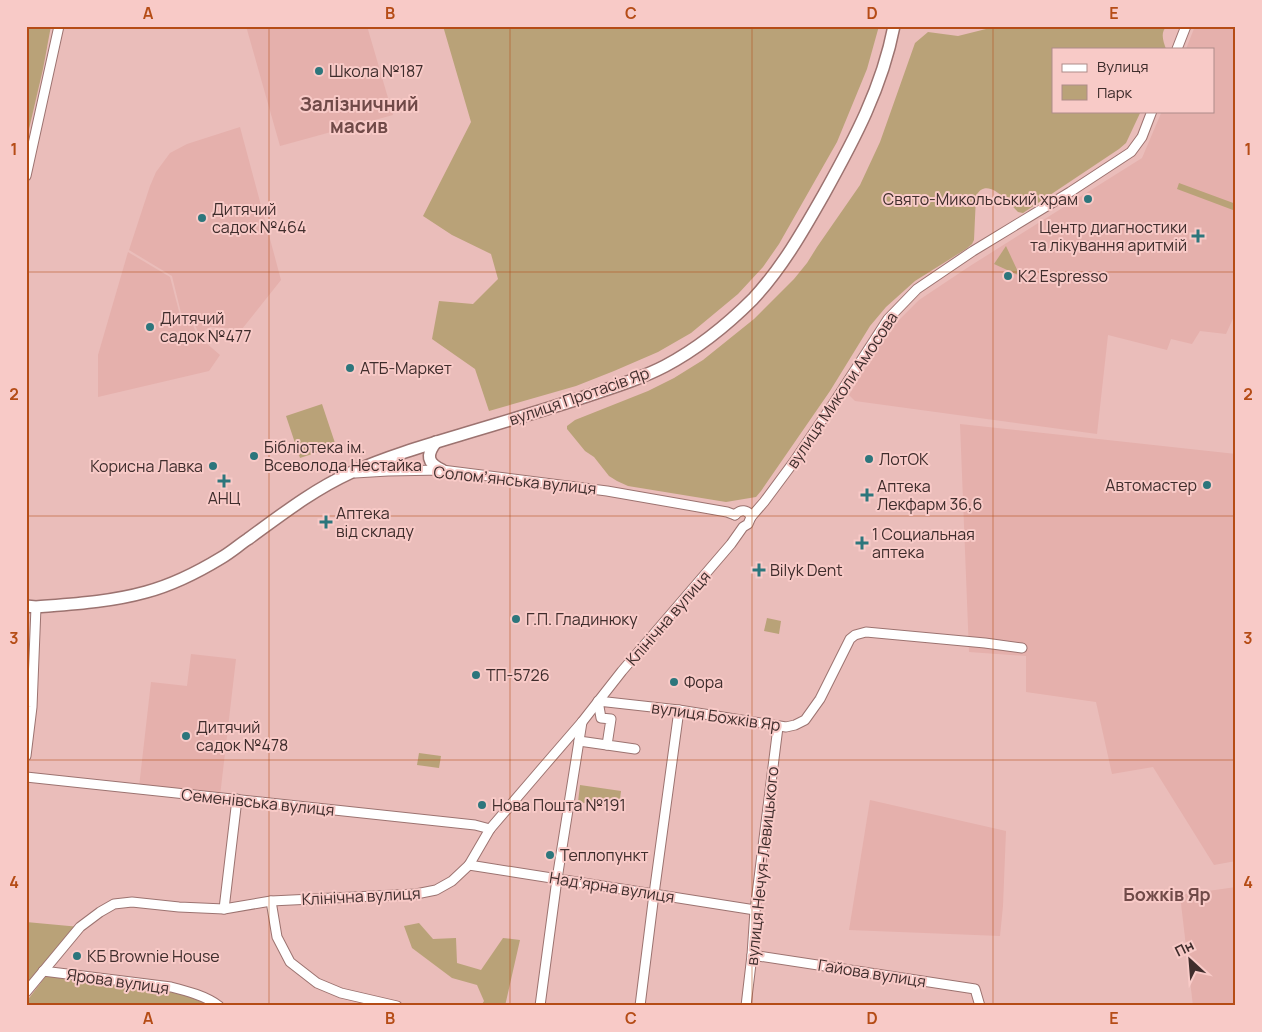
<svg xmlns="http://www.w3.org/2000/svg" width="1262" height="1032" viewBox="0 0 1262 1032" font-family="Manrope,sans-serif">
	<style>
		.built { fill: #e5b0ac }
		.green { fill: #b9a278 }
		.lines { fill: none; stroke-linecap: round; stroke-linejoin: round }
		.minor-casing { stroke: #9c7370; stroke-width: 11 }
		.major-casing { stroke: #9c7370; stroke-width: 14 }
		.minor { stroke: #fff; stroke-width: 9 }
		.major { stroke: #fff; stroke-width: 11 }
		.grid { fill: none; stroke: #b54c16; stroke-width: 1; stroke-opacity: 0.55 }
		.poi-dot { fill: #2d767c; stroke: #f8cac7; stroke-width: 2 }
		.labels { text-anchor: middle; dominant-baseline: central; stroke-width: 4; stroke-linejoin: round; paint-order: stroke }
		.poi-label { font-size: 16px; fill: #3f2d2c; stroke: #f8cac7; text-anchor: start }
		.street-label { font-size: 16px; fill: #3f2d2c; stroke: #f8cac7 }
		.neighbourhood-label { font-size: 18px; font-weight: bold; fill: #704a48; stroke: #f8cac7 }
		.quarter-label { font-size: 19px; font-weight: bold; fill: #704a48; stroke: #f8cac7 }
		.neatline { fill: none; stroke: #b54c16; stroke-width: 2 }
		.grid-label { font-size: 16px; text-anchor: middle; font-weight: bold; fill: #b54c16 }
	</style>
	<rect width="100%" height="100%" fill="#eabdba"/>
	<g class="built">
		<path d="M246,26h121l26,89 -113,31z"/>
		<path d="M1195,26h41v286l-10,22 -26,-3 -8,13 -21,-5 -4,11 -59,-15 -11,99 -242,-33 -6,-6 33,-54 17,-21 20,-20 51,-34 172,-108 20,-47h51v-62h-27z"/>
		<path d="M240,127l41,153 -39,49 -32,-2 -11,7 -7,-16 -10,-1 -10,-41 -43,-26 21,-64 6,-14 14,-19 17,-9z"/>
		<path d="M128,252l42,25 11,42 10,1 6,15 23,20 -11,16 -111,26v-42z"/>
		<path d="M960,424l276,30v407l-22,4 -61,-98 -41,7 -16,-72 -70,-10v-36l-57,-4z"/>
		<path d="M191,654l45,5 -16,137 -81,-9 12,-105 36,4z"/>
		<path d="M870,800l136,31 -3,75 -3,30 -151,-6z"/>
		<path d="M1236,887v119h-43l-13,-111z"/>
	</g>
	<g class="green">
		<path d="M26,26h25l-8,43 -17,73z"/>
		<path d="M443,26h436l-12,43 -30,73 -58,102 -16,23 -25,27 -47,39 -33,19 -44,19 -38,15 -87,25 -14,-42 -43,-30 7,-38 34,3 25,-25 -7,-25 -39,-19 -29,-19 48,-94z"/>
		<path d="M990,26h177c-7,6 -4,15 -1,23h-113v62h88l-15,32 -7,6 -96,64 -5,-1c-9,-9 -31,-37 -42,-16l-2,44 -2,4 -6,5 -51,32 -29,26 -16,19 -40,65 -69,100 -5,6 -30,5 -98,-16 -11,-5 -8,-5 -15,-19 -9,-6 -18,-22v-3l8,-6 73,-29 26,-13 29,-18 51,-41 40,-40 13,-16 10,-16 43,-62 20,-43 35,-99 13,-11 30,4 28,-7z"/>
		<path d="M1179,183l57,21 -3,6 -56,-21z"/>
		<path d="M1006,246l14,30 -26,-12z"/>
		<path d="M322,404l14,42 -36,12 -14,-42z"/>
		<path d="M767,618l14,3 -2,13 -15,-3z"/>
		<path d="M419,753l22,3 -2,12 -22,-3z"/>
		<path d="M580,785l41,6 -2,17 -41,-6z"/>
		<path d="M26,922l54,5 -54,65z"/>
		<path d="M419,923l14,16 23,-1 1,25 24,7 22,-32 17,2 -15,66h-24l3,-5 -7,-16 -25,-7 -40,-30 -8,-22z"/>
		<path d="M46,976l124,16 17,4 24,10h-185v-4z"/>
	</g>
	<g class="lines">
		<g class="minor-casing">
			<g id="minor">
				<path d="M1177,49l9,-23"/>
				<path d="M26,176l33,-150"/>
				<path d="M355,473l33,-2 54,-1 165,21 120,21 8,3"/>
				<path d="M735,515c5,-6 13,-6 16,2"/>
				<path d="M751,517l13,-15 29,-39 42,-62 53,-82 29,-30 56,-38 97,-59 61,-40 11,-15 10,-26"/>
				<path d="M579,741l28,4"/>
				<path d="M635,749l-28,-4 4,-26 -10,-1 -3,-17 81,9 107,17 9,-2 10,-5 15,-21 30,-60 5,-4 11,-3 119,11 37,5"/>
				<path d="M26,756l6,-49 4,-100"/>
				<path d="M26,777l449,48 15,4"/>
				<path d="M469,865l286,45"/>
				<path d="M271,901l6,36 13,25 27,21 24,10 56,13"/>
				<path d="M224,909l13,-110"/>
				<path d="M752,955l223,34 5,17"/>
				<path d="M43,971l128,16c16,4 35,9 48,19"/>
				<path d="M26,992l54,-65 20,-15 14,-8 18,-2 47,5 45,2 47,-8 145,-7 20,-4 16,-9 17,-16 21,-36 54,-63 38,-44 40,-51 109,-127 12,-17 5,-3 3,-7"/>
				<path d="M540,1006l17,-127 25,-157"/>
				<path d="M640,1006l14,-112 25,-184"/>
				<path d="M746,1006l6,-51 3,-45 23,-183"/>
			</g>
		</g>
		<g class="major-casing">
			<g id="major">
				<path d="M436,442c-10,13 -9,21 6,28"/>
				<path d="M26,606l10,1c37,-3 74,-5 110,-15 26,-7 52,-20 75,-34 10,-6 18,-13 27,-19 33,-24 65,-49 102,-66 36,-16 73,-27 110,-38 43,-13 85,-25 127,-39 27,-9 53,-17 78,-30 32,-17 62,-41 88,-67 29,-31 50,-68 71,-105 30,-54 58,-106 70,-168"/>
			</g>
		</g>
		<use href="#minor" class="minor"/>
		<use href="#major" class="major"/>
	</g>
	<path class="grid" d="M269,26v980M510,26v980M752,26v980M993,26v980M26,272h1210M26,516h1210M26,760h1210"/>
	<g class="poi-dot">
		<circle cx="319" cy="71" r="5"/>
		<circle cx="1088" cy="199" r="5"/>
		<circle cx="202" cy="218" r="5"/>
		<path d="M1195.5 228.5h5v5h5v5h-5v5h-5v-5h-5v-5h5z"/>
		<circle cx="1008" cy="276" r="5"/>
		<circle cx="150" cy="327" r="5"/>
		<circle cx="350" cy="368" r="5"/>
		<circle cx="254" cy="456" r="5"/>
		<circle cx="869" cy="459" r="5"/>
		<circle cx="213" cy="466" r="5"/>
		<path d="M221.5 473.5h5v5h5v5h-5v5h-5v-5h-5v-5h5z"/>
		<circle cx="1207" cy="485" r="5"/>
		<path d="M864.5 487.5h5v5h5v5h-5v5h-5v-5h-5v-5h5z"/>
		<path d="M323.5 514.5h5v5h5v5h-5v5h-5v-5h-5v-5h5z"/>
		<path d="M859.5 535.5h5v5h5v5h-5v5h-5v-5h-5v-5h5z"/>
		<path d="M756.5 562.5h5v5h5v5h-5v5h-5v-5h-5v-5h5z"/>
		<circle cx="516" cy="619" r="5"/>
		<circle cx="476" cy="675" r="5"/>
		<circle cx="674" cy="682" r="5"/>
		<circle cx="186" cy="736" r="5"/>
		<circle cx="482" cy="805" r="5"/>
		<circle cx="550" cy="855" r="5"/>
		<circle cx="77" cy="956" r="5"/>
	</g>
	<g class="labels">
		<g class="poi-label">
			<text x="329" y="71">Школа №187</text>
			<text x="1078" y="199" text-anchor="end">Свято-Микольський храм</text>
			<text x="212" y="209">Дитячий<tspan x="212" dy="18">садок №464</tspan></text>
			<text x="1187" y="227" text-anchor="end">Центр диагностики<tspan x="1187" dy="18">та лікування аритмій</tspan></text>
			<text x="1018" y="276">K2 Espresso</text>
			<text x="160" y="318">Дитячий<tspan x="160" dy="18">садок №477</tspan></text>
			<text x="360" y="368">АТБ-Маркет</text>
			<text x="264" y="447">Бібліотека ім.<tspan x="264" dy="18">Всеволода Нестайка</tspan></text>
			<text x="879" y="459">ЛотОК</text>
			<text x="203" y="466" text-anchor="end">Корисна Лавка</text>
			<text x="1197" y="485" text-anchor="end">Автомастер</text>
			<text x="877" y="486">Аптека<tspan x="877" dy="18">Лекфарм 36,6</tspan></text>
			<text x="224" y="498" text-anchor="middle">АНЦ</text>
			<text x="336" y="513">Аптека<tspan x="336" dy="18">від складу</tspan></text>
			<text x="872" y="534">1 Социальная<tspan x="872" dy="18">аптека</tspan></text>
			<text x="770" y="570">Bilyk Dent</text>
			<text x="526" y="619">Г.П. Гладинюку</text>
			<text x="486" y="675">ТП-5726</text>
			<text x="684" y="682">Фора</text>
			<text x="196" y="727">Дитячий<tspan x="196" dy="18">садок №478</tspan></text>
			<text x="492" y="805">Нова Пошта №191</text>
			<text x="560" y="855">Теплопункт</text>
			<text x="87" y="956">КБ Brownie House</text>
		</g>
		<g class="street-label">
			<text transform="translate(842 390) rotate(-56)">вулиця Миколи Амосова</text>
			<text transform="translate(579 396) rotate(-19)">вулиця Протасів Яр</text>
			<text transform="translate(515 480) rotate(6)">Соломʼянська вулиця</text>
			<text transform="translate(668 618) rotate(-49)">Клінічна вулиця</text>
			<text transform="translate(716 716) rotate(8)">вулиця Божків Яр</text>
			<text transform="translate(258 802) rotate(6)">Семенівська вулиця</text>
			<text transform="translate(762 866) rotate(-84)">вулиця Нечуя-Левицького</text>
			<text transform="translate(612 887) rotate(9)">Надʼярна вулиця</text>
			<text transform="translate(361 896) rotate(-3)">Клінічна вулиця</text>
			<text transform="translate(872 973) rotate(9)">Гайова вулиця</text>
			<text transform="translate(118 981) rotate(8)">Ярова вулиця</text>
		</g>
		<g class="neighbourhood-label">
			<text x="1167" y="894">Божків Яр</text>
		</g>
		<g class="quarter-label">
			<text x="359" y="104">Залізничний<tspan x="359" dy="22">масив</tspan></text>
		</g>
	</g>
	<rect width="1262" height="1032" fill="none" stroke="#f8cac7" stroke-width="55"/>
	<rect x="1052" y="48" width="162" height="65" fill="#f8cac7" stroke="#ae8b89"/>
	<rect x="1062" y="64" width="25" height="8" fill="#ffffff" stroke="#ae8b89"/>
	<text x="1097" y="72" font-size="15" fill="#3f2d2c">Вулиця</text>
	<rect x="1062" y="85" width="25" height="15" fill="#b9a278" stroke="#ae8b89"/>
	<text x="1097" y="98" font-size="15" fill="#3f2d2c">Парк</text>
	<g transform="translate(1190 960) rotate(334)" stroke="#f8cac7" stroke-width="4" paint-order="stroke">
	<path d="M0-4L9 19L0 12L-9 19Z" fill="#3f2d2c"/>
	<text y="-8" font-size="14" font-weight="bold" text-anchor="middle" fill="#3f2d2c">Пн</text>
	</g>
	<rect x="28" y="28" width="1206" height="976" class="neatline"/>
	<g class="grid-label">
		<text x="148" y="19">A</text>
		<text x="390" y="19">B</text>
		<text x="631" y="19">C</text>
		<text x="872" y="19">D</text>
		<text x="1114" y="19">E</text>
		<text x="14" y="155">1</text>
		<text x="1248" y="155">1</text>
		<text x="14" y="400">2</text>
		<text x="1248" y="400">2</text>
		<text x="14" y="644">3</text>
		<text x="1248" y="644">3</text>
		<text x="14" y="888">4</text>
		<text x="1248" y="888">4</text>
		<text x="148" y="1024">A</text>
		<text x="390" y="1024">B</text>
		<text x="631" y="1024">C</text>
		<text x="872" y="1024">D</text>
		<text x="1114" y="1024">E</text>
	</g>
</svg>
